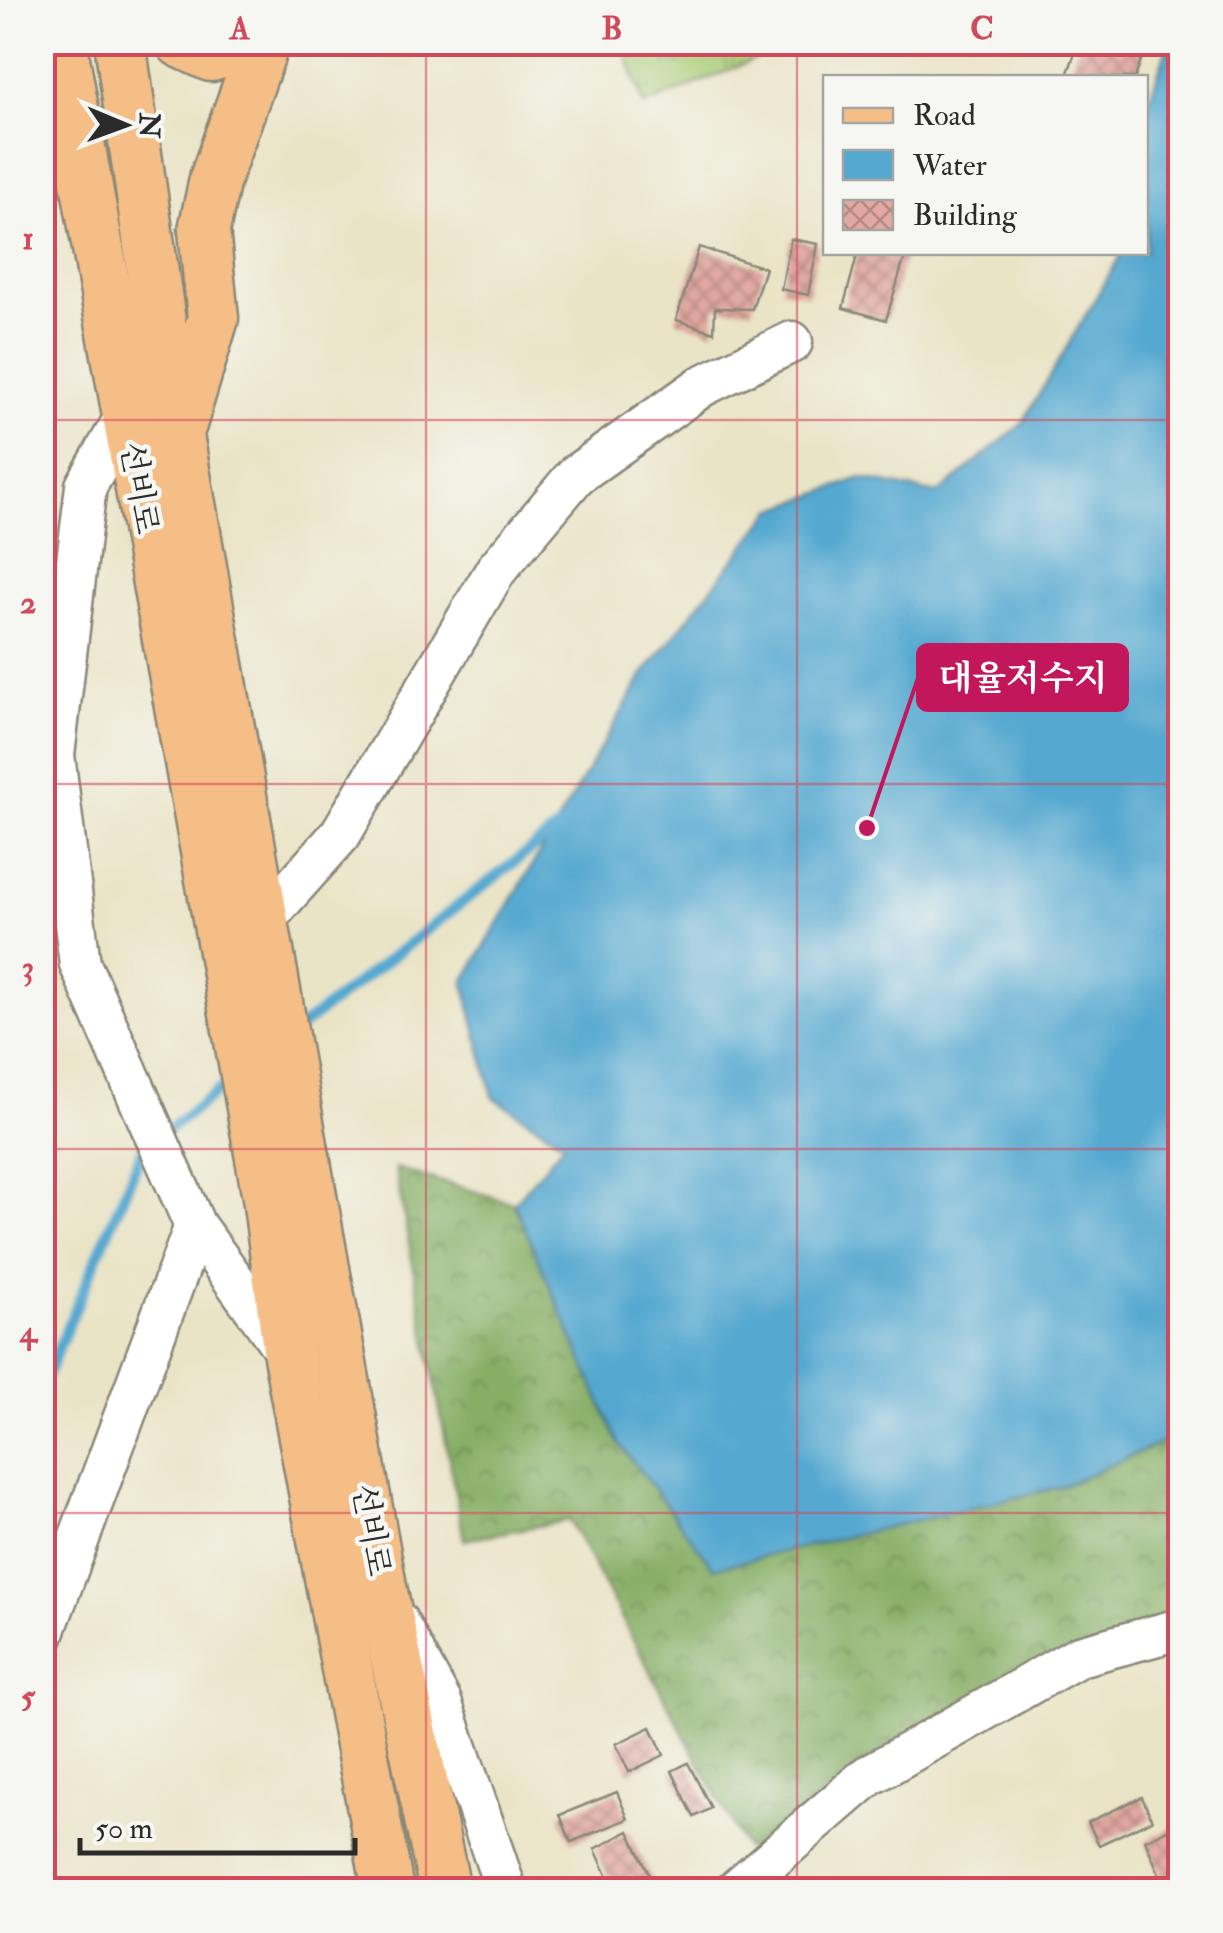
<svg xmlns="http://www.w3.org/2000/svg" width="1223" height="1933" viewBox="0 0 1223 1933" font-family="'IM FELL Double Pica','Noto Serif KR',serif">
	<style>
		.grass { fill: url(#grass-tufts); stroke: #6a7a4f; stroke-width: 2.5 }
		.forest { fill: url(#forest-crowns); stroke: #586c48; stroke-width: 2.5 }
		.water { fill: #55a8d0; stroke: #406a7e; stroke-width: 2.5 }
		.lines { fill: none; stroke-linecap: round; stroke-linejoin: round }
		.stream { stroke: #55a8d0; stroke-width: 11 }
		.building { fill: url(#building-cross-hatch) }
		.minor-casing { stroke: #8a8879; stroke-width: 45 }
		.major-casing { stroke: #8a8879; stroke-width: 55 }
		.minor { stroke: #fff; stroke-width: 40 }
		.major { stroke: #f5be86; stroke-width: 50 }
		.grid { fill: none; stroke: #d1495b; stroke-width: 2.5; stroke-opacity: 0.55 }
		.labels { text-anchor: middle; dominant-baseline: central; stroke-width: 9; stroke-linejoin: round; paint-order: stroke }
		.street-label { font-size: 32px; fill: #2b2b2b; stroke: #f6f6f2 }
		.leader { fill: none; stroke: #c2185b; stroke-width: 4 }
		.callout-dot { fill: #c2185b; stroke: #f6f6f2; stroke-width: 4 }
		.callout { fill: #c2185b; stroke: #c2185b; stroke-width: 4 }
		.callout-label { font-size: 35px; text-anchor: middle; font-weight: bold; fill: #fff }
		.neatline { fill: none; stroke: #d1495b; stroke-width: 4 }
		.grid-label { font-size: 32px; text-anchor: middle; font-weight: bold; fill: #d1495b }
	</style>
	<defs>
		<pattern id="grass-tufts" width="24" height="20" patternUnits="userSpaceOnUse" patternTransform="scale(2.5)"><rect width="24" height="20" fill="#a8ca73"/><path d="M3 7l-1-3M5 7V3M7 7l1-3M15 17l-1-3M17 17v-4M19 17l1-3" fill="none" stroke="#89a45f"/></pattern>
		<pattern id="forest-crowns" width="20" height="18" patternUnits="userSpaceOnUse" patternTransform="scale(2.5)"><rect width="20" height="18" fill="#86ae65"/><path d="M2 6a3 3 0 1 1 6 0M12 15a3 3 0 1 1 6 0" fill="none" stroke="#6e8e53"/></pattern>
		<pattern id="building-cross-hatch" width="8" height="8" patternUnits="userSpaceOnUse" patternTransform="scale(2.5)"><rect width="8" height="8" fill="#e1a8a1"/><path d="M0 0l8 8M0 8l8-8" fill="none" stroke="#b78983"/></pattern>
	</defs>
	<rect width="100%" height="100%" fill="#f6f6f2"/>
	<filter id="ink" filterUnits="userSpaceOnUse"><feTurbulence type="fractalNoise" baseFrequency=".01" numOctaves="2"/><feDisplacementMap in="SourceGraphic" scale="20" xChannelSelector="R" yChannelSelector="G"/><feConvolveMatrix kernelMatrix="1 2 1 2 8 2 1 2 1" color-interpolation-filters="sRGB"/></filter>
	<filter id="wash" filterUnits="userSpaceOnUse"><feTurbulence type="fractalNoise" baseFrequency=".0048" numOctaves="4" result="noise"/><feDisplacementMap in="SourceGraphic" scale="40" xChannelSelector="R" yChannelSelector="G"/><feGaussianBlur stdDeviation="2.25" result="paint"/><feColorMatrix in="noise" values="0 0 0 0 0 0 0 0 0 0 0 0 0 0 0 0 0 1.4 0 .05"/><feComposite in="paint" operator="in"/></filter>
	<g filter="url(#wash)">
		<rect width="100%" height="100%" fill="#eae4c7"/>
		<path class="grass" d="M623,43v-1l170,1 -149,63z"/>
		<path class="forest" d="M395,1168l119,35 104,239 442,45 120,-52v185l-282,121 -152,109 -177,-330 -105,20z"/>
		<path class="water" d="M1169,43h11v1392l-120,52 -346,81 -96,-126 -104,-239 50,-60 -71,-46 -29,-115 180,-308 129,-164 88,-32 77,16 84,-70 100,-171 24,-1v-144z"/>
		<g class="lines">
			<g class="stream">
				<path d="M294,1032l266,-205"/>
				<path d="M164,1133l68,-53"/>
				<path d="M42,1387l101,-238 6,-4"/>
			</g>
		</g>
		<g id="blocks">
			<g class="building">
				<path d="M1079,42h68l-12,36h-69z"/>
				<path d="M791,239l27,5 -10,51 -27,-6z"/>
				<path d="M699,247l66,21 -13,41 -37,-1 -1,24 -38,-12z"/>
				<path d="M858,252l47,4 -19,64 -43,-12z"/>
				<path d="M651,1727l13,28 -35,17 -13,-28z"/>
				<path d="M688,1763l23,45 -17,9 -22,-46z"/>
				<path d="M617,1792l11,27 -57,23 -11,-27z"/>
				<path d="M1142,1797l10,23 -53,25 -11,-23z"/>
				<path d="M1180,1825v65h-14l-21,-50z"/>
				<path d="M629,1831l28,59h-43l-19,-41z"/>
			</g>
		</g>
	</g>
	<g filter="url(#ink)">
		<use href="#blocks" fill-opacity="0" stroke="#8a8879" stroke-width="2.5"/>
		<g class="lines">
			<g class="minor-casing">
				<g id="minor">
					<path d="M126,416l-40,70 -32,269 26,209 115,262 94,130"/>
					<path d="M265,919l75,-84 156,-265 80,-95 126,-89 90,-44"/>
					<path d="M397,1621l44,81 65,188"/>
					<path d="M42,1638l153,-412"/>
					<path d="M736,1890l132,-114 211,-120 101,-27"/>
				</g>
			</g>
			<g class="major-casing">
				<g id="major">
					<path d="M61,42l207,1155 21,159 99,534"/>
					<path d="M120,42l48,336 138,790 76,424 63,298"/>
					<path d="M181,42l30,14 41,-14"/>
					<path d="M181,424l32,-106 -9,-88 11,-51 49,-137"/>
				</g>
			</g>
			<use href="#minor" class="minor"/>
			<use href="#major" class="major"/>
		</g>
	</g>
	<path class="grid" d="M426,42v1848M797,42v1848M42,420h1138M42,784h1138M42,1149h1138M42,1513h1138"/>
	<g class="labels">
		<g class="street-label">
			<text transform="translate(139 488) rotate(80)">선비로</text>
			<text transform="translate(371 1530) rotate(80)">선비로</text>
		</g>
	</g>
	<path class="leader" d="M867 828L918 678"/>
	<circle class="callout-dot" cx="867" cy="828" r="10"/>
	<rect class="callout" x="918" y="645" width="209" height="65" rx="10"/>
	<g class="callout-label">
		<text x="1023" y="690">대율저수지</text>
	</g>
	<rect width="1223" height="1933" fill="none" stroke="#f6f6f2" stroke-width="110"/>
	<rect x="823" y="75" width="325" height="180" fill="#f6f6f2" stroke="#a5a5a2" stroke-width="2.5"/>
	<rect x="843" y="108" width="50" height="15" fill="#f5be86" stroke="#a5a5a2" stroke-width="2.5"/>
	<text x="913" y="125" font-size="30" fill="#2b2b2b">Road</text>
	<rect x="843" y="150" width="50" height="30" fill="#55a8d0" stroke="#a5a5a2" stroke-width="2.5"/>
	<text x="913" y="175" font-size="30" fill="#2b2b2b">Water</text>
	<rect x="843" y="200" width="50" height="30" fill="url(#building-cross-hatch)" stroke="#a5a5a2" stroke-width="2.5"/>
	<text x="913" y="225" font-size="30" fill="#2b2b2b">Building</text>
	<g transform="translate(125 125) rotate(91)" stroke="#f6f6f2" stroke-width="8" paint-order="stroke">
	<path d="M0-8L18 38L0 25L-18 38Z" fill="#2b2b2b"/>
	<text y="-15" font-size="28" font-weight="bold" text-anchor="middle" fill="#2b2b2b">N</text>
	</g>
	<path d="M80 1838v15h275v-15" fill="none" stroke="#2b2b2b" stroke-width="5"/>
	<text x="95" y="1838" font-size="30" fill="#2b2b2b" stroke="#f6f6f2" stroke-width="8" paint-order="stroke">50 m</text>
	<rect x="55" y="55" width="1113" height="1823" class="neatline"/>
	<g class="grid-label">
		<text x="240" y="39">A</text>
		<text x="612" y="39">B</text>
		<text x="982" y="39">C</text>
		<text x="28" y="249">1</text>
		<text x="28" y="613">2</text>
		<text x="28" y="978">3</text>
		<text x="28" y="1342">4</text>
		<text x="28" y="1707">5</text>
	</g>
</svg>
